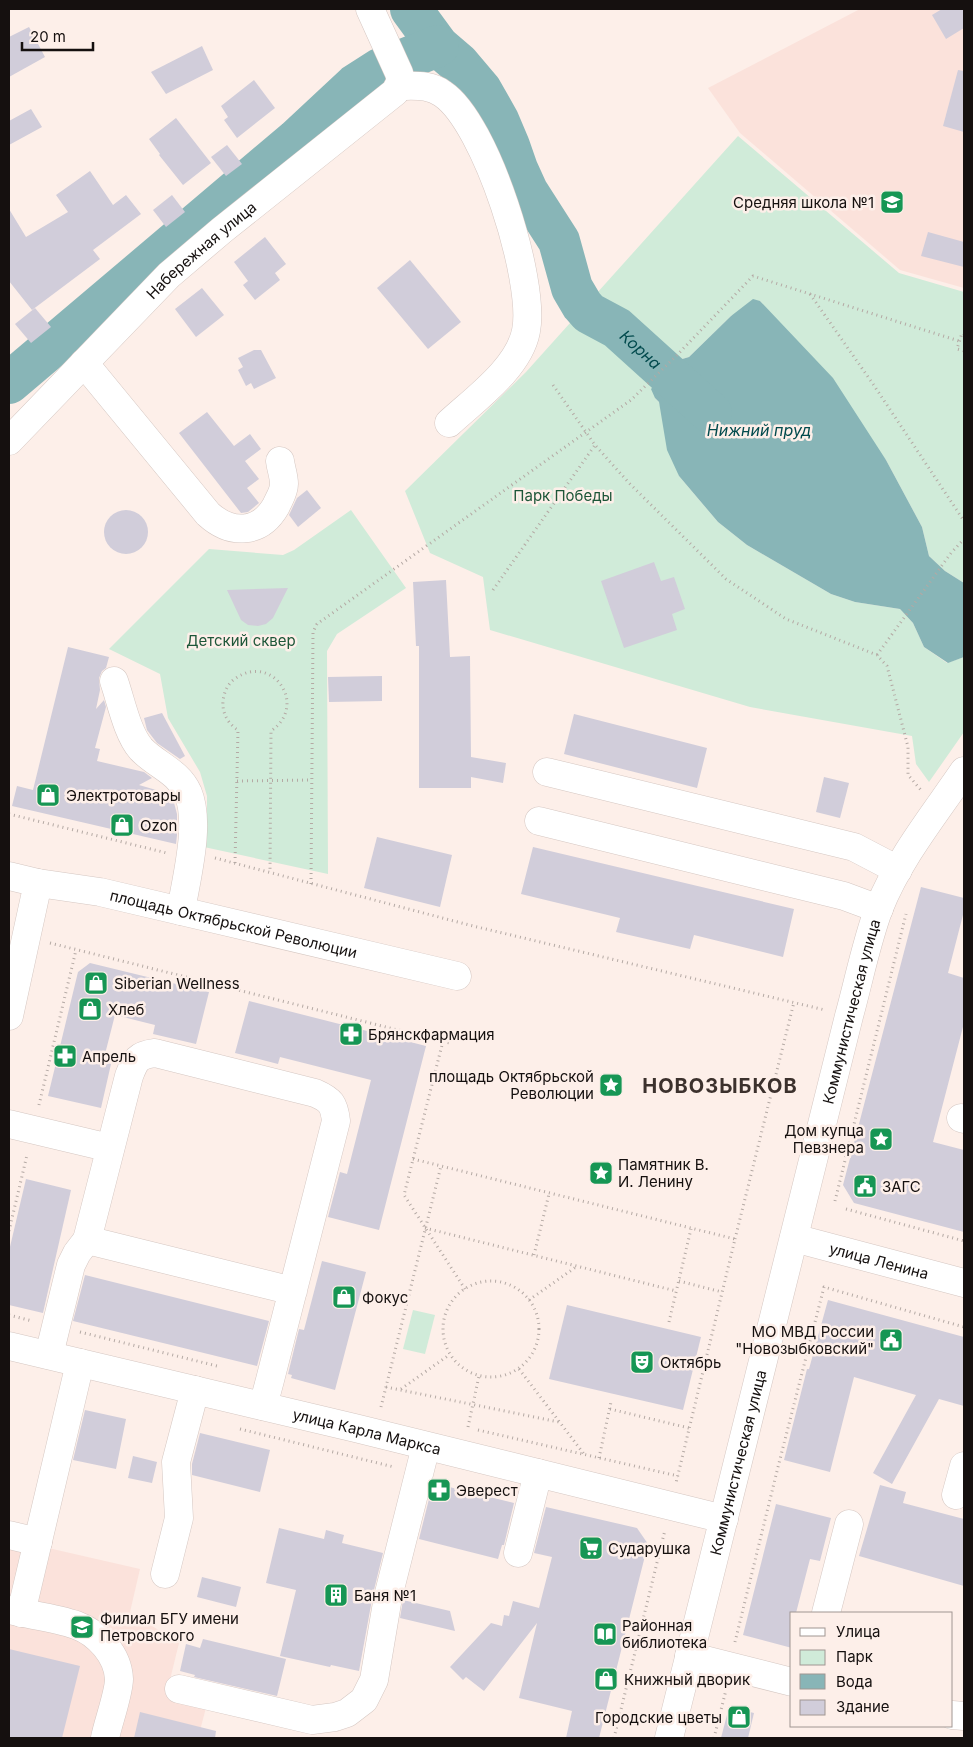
<svg xmlns="http://www.w3.org/2000/svg" width="973" height="1747" viewBox="0 0 973 1747" font-family="Inter,sans-serif">
	<style>
		.education { fill: #fbe2db }
		.green { fill: #d0ebd9 }
		.water { fill: #88b5b7 }
		.lines { fill: none; stroke-linecap: round; stroke-linejoin: round }
		.river { stroke: #88b5b7; stroke-width: 42 }
		.building { fill: #d1cdda }
		.minor-casing { stroke: #d5c7c2; stroke-width: 29 }
		.major-casing { stroke: #d5c7c2; stroke-width: 29 }
		.path { stroke: #b4a9a4; stroke-width: 3; stroke-dasharray: 1 4; stroke-linecap: butt }
		.minor { stroke: #fff; stroke-width: 28 }
		.major { stroke: #fff; stroke-width: 28 }
		.labels { text-anchor: middle; dominant-baseline: central; stroke-width: 5; stroke-linejoin: round; paint-order: stroke }
		.poi-label { font-size: 15px; fill: #15100f; stroke: #fdefe9; text-anchor: start }
		.street-label { font-size: 15px; fill: #15100f; stroke: #fdefe9 }
		.park-label { font-size: 15px; fill: #1d5638; stroke: #fdefe9 }
		.water-label { font-size: 16px; font-style: italic; fill: #024a4d; stroke: #fdefe9 }
		.district-label { font-size: 20px; font-weight: bold; letter-spacing: 1px; fill: #3c312d; stroke: #fdefe9 }
	</style>
	<rect width="100%" height="100%" fill="#fdefe9"/>
	<g class="education">
		<path d="M860,9h104v279l-64,-18 -160,-137 -32,-45z"/>
		<path d="M9,1539l131,30 -10,43 49,31 -12,49 40,12 -9,34h-189z"/>
	</g>
	<g class="green">
		<path d="M738,136l161,137 65,19v291l-19,-12 -16,-15 -7,-29 -36,-67 -126,-159 -29,15 -42,41 -10,3 -24,38 4,4 20,74 39,46 29,23 84,49 24,8 45,7 13,14 11,24 23,16 17,-6v75l-35,50 -13,-18 -4,-28 -162,-29 -260,-77 -7,-53 -53,-24 -25,-62 121,-119z"/>
		<path d="M351,510l55,78 -69,46 -10,17 1,223 -124,-27 3,-21v-30l-7,-24 -32,-54 -8,-44 -51,-25 100,-100 74,6 11,-5z"/>
		<path d="M413,1310l22,5 -10,39 -22,-5z"/>
	</g>
	<path class="water" d="M753,299l7,2 73,77 53,82 36,67 7,29 16,15 19,12v74l-16,6 -24,-16 -11,-24 -13,-14 -45,-7 -24,-8 -84,-49 -29,-23 -39,-46 -12,-26 -8,-48 -4,-4 -4,-9 28,-29 10,-3 42,-41z"/>
	<g class="lines">
		<g class="river">
			<path id="s1" d="M411,9l27,37 21,18 22,26 17,30 11,26 8,23 10,22 32,50 13,47 10,17 7,8 28,15 94,85"/>
			<path d="M9,383l287,-243 59,-55 25,-16 58,-23"/>
		</g>
	</g>
	<g class="building">
		<path d="M942,9h22v19l-18,11 -14,-24z"/>
		<path d="M29,27l16,30 -36,20v-40z"/>
		<path d="M202,46l11,24 -47,24 -15,-22z"/>
		<path d="M958,70l6,1v61l-21,-6z"/>
		<path d="M254,80l21,28 -38,30 -13,-18 4,-3 -7,-11z"/>
		<path d="M31,109l11,18 -33,18v-24z"/>
		<path d="M176,118l35,45 -28,22 -24,-30 1,-1 -11,-15z"/>
		<path d="M227,145l15,19 -16,12 -15,-19z"/>
		<path d="M90,171l23,34 13,-10 15,19 -48,36 7,9 -68,51 -23,-29v-72l17,28 42,-25 -12,-17z"/>
		<path d="M172,195l13,17 -19,15 -13,-17z"/>
		<path d="M928,232l36,10v25l-43,-11z"/>
		<path d="M265,237l21,27 -11,9 5,7 -25,20 -12,-15 5,-4 -14,-19z"/>
		<path d="M410,260l51,62 -33,27 -51,-61z"/>
		<path d="M202,288l22,27 -28,22 -21,-28z"/>
		<path d="M35,308l16,19 -20,16 -16,-19z"/>
		<path d="M254,350h7l15,28 -22,11 -3,-6 -5,3 -8,-16 5,-3 -5,-9z"/>
		<path d="M207,412l27,34 16,-12 11,15 -16,12 14,18 -12,9 12,15 -11,9 -7,1 -62,-80z"/>
		<path d="M307,490l14,18 -23,19 -9,-12 8,-17z"/>
		<circle cx="126" cy="532" r="22"/>
		<path d="M654,562l7,19 13,-4 11,32 -13,5 5,16 -53,18 -23,-67z"/>
		<path d="M446,580l4,77 20,-1 1,101 35,6 -3,20 -32,-6v11h-52v-142h-3l-3,-64z"/>
		<path d="M288,588l-15,30 -7,6 -8,2 -10,-1 -7,-5 -14,-30z"/>
		<path d="M68,647l41,10 -3,11 -4,3 -3,7 1,12 -4,19 8,-9 2,7 -11,41 5,1 -3,12 47,11 8,6 -13,7 31,9 3,5 4,15v21l-1,9 -164,-38 5,-20 16,4z"/>
		<path d="M382,676v25l-53,1 -1,-25z"/>
		<path d="M162,713l23,43 -5,3 -23,-16 -10,-13 -3,-12z"/>
		<path d="M574,714l133,34 -10,40 -133,-34z"/>
		<path d="M824,777l25,6 -9,35 -24,-6z"/>
		<path d="M377,837l75,18 -12,52 -76,-19z"/>
		<path d="M533,847l261,62 -11,48 -89,-22 -4,14 -74,-17 4,-14 -99,-24z"/>
		<path d="M921,887l43,11v13l-16,62 16,5v45l-31,119 31,8v82l-110,-29 -11,-18z"/>
		<path d="M90,963l119,29 -13,52 -43,-10 2,-9 -40,-10 -12,47 8,2 -10,44 -53,-12 30,-124z"/>
		<path d="M249,1001l177,45 -47,184 -51,-13 12,-45 7,2 24,-94 -91,-23 -2,7 -43,-11z"/>
		<path d="M26,1179l45,11 -28,123 -34,-8v-54z"/>
		<path d="M322,1261l44,11 -31,118 -44,-12 1,-3 -4,-1 11,-45 5,1z"/>
		<path d="M85,1275l184,46 -12,45 -184,-45z"/>
		<path d="M828,1300l136,37v69l-25,-7 -47,85 -19,-11 43,-78 -62,-18 -24,95 -46,-12 23,-91h2z"/>
		<path d="M567,1305l134,32 -18,73 -134,-31z"/>
		<path d="M85,1410l41,9 -10,50 -43,-9z"/>
		<path d="M200,1433l70,17 -10,42 -68,-17v-11z"/>
		<path d="M133,1456l24,6 -5,21 -24,-5z"/>
		<path d="M433,1483l81,20 -10,42h-2l-4,14 -79,-20z"/>
		<path d="M880,1485l26,7 -3,11 61,16v67l-105,-30z"/>
		<path d="M776,1504l55,14 -11,43 -10,-2 -14,54h-4v35l-49,-13z"/>
		<path d="M546,1507l91,21 11,16 -49,194h-33l6,-27 -53,-13 18,-75 -53,68 -18,-14 -3,3 -13,-13 41,-44 11,3 2,-11 5,1 4,-15 26,7 13,-51 -18,-4z"/>
		<path d="M279,1528l45,11 2,-9 18,5 -2,8 41,10 -10,41 -14,77 -28,-6 -1,2 -50,-11 16,-66 -30,-7z"/>
		<path d="M202,1577l39,10 -5,20 -39,-10z"/>
		<path d="M403,1600l47,11 5,20 -55,-13z"/>
		<path d="M203,1639l83,20 -9,37 -83,-19 1,-2 -15,-4 6,-27 14,4z"/>
		<path d="M9,1649l71,17 -18,72h-53z"/>
		<path d="M729,1707l25,6 -6,25h-27z"/>
		<path d="M140,1712l76,19 -1,7h-81z"/>
	</g>
	<g class="lines">
		<g class="minor-casing">
			<g id="minor">
				<path d="M399,86c16,0 31,-2 44,8 43,29 93,187 83,237 -7,37 -51,68 -77,92"/>
				<path d="M84,363l124,151c23,21 52,20 68,-8 3,-7 8,-14 8,-22 0,-8 -3,-15 -4,-23"/>
				<path id="s2" d="M9,441l160,-166 53,-45 173,-138 6,-11 -2,-8 -29,-64"/>
				<path d="M114,681c7,20 13,52 27,68 15,16 37,22 47,44 13,31 -2,86 -7,118"/>
				<path d="M547,772l307,75 44,23"/>
				<path d="M539,821l305,75 35,13"/>
				<path id="s3" d="M38,883l62,9 357,84"/>
				<path d="M961,1118l3,1"/>
				<path d="M9,1124l101,24"/>
				<path id="s4" d="M9,1346l346,82 369,91"/>
				<path d="M49,1355l22,-90 6,-12 10,-13"/>
				<path d="M263,1406l7,-26 66,-259c-2,-17 -5,-21 -21,-28l-160,-40c-17,2 -20,7 -26,23l-42,164 206,51"/>
				<path d="M956,1495l8,-29"/>
				<path d="M9,1535l29,7"/>
				<path d="M518,1553l20,-80"/>
				<path d="M165,1574l14,-56 -3,-56 19,-72"/>
				<path d="M9,1610c21,5 47,8 67,15 22,8 42,30 43,54 0,14 -11,44 -14,59"/>
				<path d="M21,1613l59,-250"/>
				<path d="M826,1613l23,-89"/>
				<path d="M689,1656l103,26"/>
				<path d="M179,1689l133,31 23,-3 12,-4 17,-13 10,-20 14,-83 38,-151"/>
				<path d="M952,1715l12,1"/>
			</g>
		</g>
		<g class="major-casing">
			<g id="major">
				<path d="M9,876l29,7 -29,133"/>
				<path id="s5" d="M794,1238l170,45"/>
				<path id="s6" d="M669,1738l180,-722c10,-36 17,-73 30,-108 20,-50 55,-93 85,-137"/>
			</g>
		</g>
		<g class="path">
			<path d="M810,294l63,90 91,137"/>
			<path d="M964,334l-2,-1 -5,16 7,2"/>
			<path d="M553,385l42,60 34,38 97,96 60,40 91,36 10,11 21,81v28l13,15"/>
			<path d="M493,590l102,-145"/>
			<path d="M877,655l74,-102 13,-14"/>
			<path d="M237,781l75,-1"/>
			<path d="M9,814l158,39"/>
			<path d="M215,858l254,67 356,85"/>
			<path d="M235,863l3,-133c-10,-6 -16,-17 -15,-29 1,-9 5,-18 13,-23 36,-25 73,27 35,53l-1,141"/>
			<path d="M311,884l2,-252 4,-8 314,-224 48,-47 74,-77 206,65"/>
			<path d="M50,943l400,100"/>
			<path d="M443,1041l-39,154 61,94"/>
			<path d="M39,1105l37,-155"/>
			<path d="M413,1159l322,80 -59,244"/>
			<path d="M835,1201l71,-287"/>
			<path d="M846,1209l118,32"/>
			<path d="M425,1228l251,63"/>
			<path d="M9,1231l18,-76"/>
			<path d="M735,1239l59,-237"/>
			<path d="M534,1255l15,-61"/>
			<circle cx="491" cy="1329" r="48"/>
			<path d="M679,1281l43,11"/>
			<path d="M529,1300l47,-33"/>
			<path d="M9,1315l23,6"/>
			<path d="M669,1322l22,-93"/>
			<path d="M80,1332l137,34"/>
			<path d="M519,1369l65,85"/>
			<path d="M386,1387l173,35"/>
			<path d="M401,1389l48,-34"/>
			<path d="M381,1407l60,-241"/>
			<path d="M610,1409l79,19"/>
			<path d="M468,1427l11,-51"/>
			<path d="M240,1429l154,38"/>
			<path d="M478,1430l200,46"/>
			<path d="M599,1458l12,-56"/>
			<path d="M735,1642l43,-175 46,-180 140,40"/>
			<path d="M614,1738l51,-208"/>
			<path d="M714,1738l12,-48"/>
		</g>
		<use href="#minor" class="minor"/>
		<use href="#major" class="major"/>
	</g>
	<defs>
		<g id="school-square" transform="scale(1.25)"><rect x="-9" y="-9" width="18" height="18" rx="4" fill="#169654" stroke="#fdefe9"/><path d="M0-5L7-2L0 1L-7-2ZM-4 1L0 2.5L4 1V4Q0 6-4 4Z" fill="#fff"/></g>
		<g id="shop-square" transform="scale(1.25)"><rect x="-9" y="-9" width="18" height="18" rx="4" fill="#169654" stroke="#fdefe9"/><path d="M-5-2.5h2.3a2.7 3.5 0 0 1 5.4 0H5L5.5 6h-11ZM-1.5-2.5h3a1.5 2.3 0 0 0-3 0Z" fill="#fff"/></g>
		<g id="pharmacy-square" transform="scale(1.25)"><rect x="-9" y="-9" width="18" height="18" rx="4" fill="#169654" stroke="#fdefe9"/><path d="M-2-6h4v4h4v4h-4v4h-4v-4h-4v-4h4Z" fill="#fff"/></g>
		<g id="sight-square" transform="scale(1.25)"><rect x="-9" y="-9" width="18" height="18" rx="4" fill="#169654" stroke="#fdefe9"/><path d="M0-6L1.8-2.2L6-1.7L2.9 1.2L3.7 5.4L0 3.3L-3.7 5.4L-2.9 1.2L-6-1.7L-1.8-2.2Z" fill="#fff"/></g>
		<g id="civic-square" transform="scale(1.25)"><rect x="-9" y="-9" width="18" height="18" rx="4" fill="#169654" stroke="#fdefe9"/><path d="M-.6-6.5H3V-4.5H.6V-3L4-1V1h2V6H-6V1h2V-1L-.6-3ZM-1.2 2.5V6h2.4V2.5Z" fill="#fff"/></g>
		<g id="theatre-square" transform="scale(1.25)"><rect x="-9" y="-9" width="18" height="18" rx="4" fill="#169654" stroke="#fdefe9"/><path d="M-5-5.5Q0-4 5-5.5V0Q5 5 0 6Q-5 5-5 0ZM-3.3-2.5H-1v1.5H-3.3ZM1-2.5H3.3v1.5H1ZM-2.8 1Q0 5.5 2.8 1Z" fill="#fff"/></g>
		<g id="supermarket-square" transform="scale(1.25)"><rect x="-9" y="-9" width="18" height="18" rx="4" fill="#169654" stroke="#fdefe9"/><path d="M-6-5.5h2.5l.6 2H6L4.5 2H-2.5L-4.4-4H-6ZM-1.5 3.2a1.3 1.3 0 1 0 .1 0ZM3 3.2a1.3 1.3 0 1 0 .1 0Z" fill="#fff"/></g>
		<g id="building-square" transform="scale(1.25)"><rect x="-9" y="-9" width="18" height="18" rx="4" fill="#169654" stroke="#fdefe9"/><path d="M-4-6H4V6H1V3H-1V6H-4ZM-2.5-4.3h1.7v1.8h-1.7ZM.8-4.3h1.7v1.8H.8ZM-2.5-1h1.7V.8h-1.7ZM.8-1h1.7V.8H.8Z" fill="#fff"/></g>
		<g id="university-square" transform="scale(1.25)"><rect x="-9" y="-9" width="18" height="18" rx="4" fill="#169654" stroke="#fdefe9"/><path d="M0-5L7-2L0 1L-7-2ZM-4 1L0 2.5L4 1V4Q0 6-4 4Z" fill="#fff"/></g>
		<g id="library-square" transform="scale(1.25)"><rect x="-9" y="-9" width="18" height="18" rx="4" fill="#169654" stroke="#fdefe9"/><path d="M-6-4Q-3-5.5-.7-3.5V5Q-3 3-6 4ZM6-4Q3-5.5 .7-3.5V5Q3 3 6 4Z" fill="#fff"/></g>
	</defs>
	<g fill-rule="evenodd">
		<use href="#school-square" x="892" y="202"/>
		<use href="#shop-square" x="48" y="795"/>
		<use href="#shop-square" x="122" y="825"/>
		<use href="#shop-square" x="96" y="983"/>
		<use href="#shop-square" x="90" y="1009"/>
		<use href="#pharmacy-square" x="351" y="1034"/>
		<use href="#pharmacy-square" x="65" y="1056"/>
		<use href="#sight-square" x="611" y="1085"/>
		<use href="#sight-square" x="881" y="1139"/>
		<use href="#sight-square" x="601" y="1173"/>
		<use href="#civic-square" x="865" y="1186"/>
		<use href="#shop-square" x="344" y="1297"/>
		<use href="#civic-square" x="891" y="1340"/>
		<use href="#theatre-square" x="642" y="1362"/>
		<use href="#pharmacy-square" x="439" y="1490"/>
		<use href="#supermarket-square" x="591" y="1548"/>
		<use href="#building-square" x="336" y="1595"/>
		<use href="#university-square" x="82" y="1627"/>
		<use href="#library-square" x="605" y="1634"/>
		<use href="#shop-square" x="606" y="1679"/>
		<use href="#shop-square" x="739" y="1717"/>
	</g>
	<g class="labels">
		<g class="poi-label">
			<text x="874" y="202" text-anchor="end">Средняя школа №1</text>
			<text x="66" y="795">Электротовары</text>
			<text x="140" y="825">Ozon</text>
			<text x="114" y="983">Siberian Wellness</text>
			<text x="108" y="1009">Хлеб</text>
			<text x="368" y="1034">Брянскфармация</text>
			<text x="82" y="1056">Апрель</text>
			<text x="594" y="1076" text-anchor="end">площадь Октябрьской<tspan x="594" dy="17">Революции</tspan></text>
			<text x="864" y="1130" text-anchor="end">Дом купца<tspan x="864" dy="17">Певзнера</tspan></text>
			<text x="618" y="1164">Памятник В.<tspan x="618" dy="17">И. Ленину</tspan></text>
			<text x="882" y="1186">ЗАГС</text>
			<text x="362" y="1297">Фокус</text>
			<text x="874" y="1331" text-anchor="end">МО МВД России<tspan x="874" dy="17">"Новозыбковский"</tspan></text>
			<text x="660" y="1362">Октябрь</text>
			<text x="456" y="1490">Эверест</text>
			<text x="608" y="1548">Сударушка</text>
			<text x="354" y="1595">Баня №1</text>
			<text x="100" y="1618">Филиал БГУ имени<tspan x="100" dy="17">Петровского</tspan></text>
			<text x="622" y="1625">Районная<tspan x="622" dy="17">библиотека</tspan></text>
			<text x="624" y="1679">Книжный дворик</text>
			<text x="722" y="1717" text-anchor="end">Городские цветы</text>
		</g>
		<g class="street-label">
			<text stroke="none"><textPath href="#s2" startOffset="271">Набережная улица</textPath></text>
			<text stroke="none"><textPath href="#s3" startOffset="200">площадь Октябрьской Революции</textPath></text>
			<text stroke="none"><textPath href="#s6" startOffset="749">Коммунистическая улица</textPath></text>
			<text stroke="none"><textPath href="#s5" startOffset="88">улица Ленина</textPath></text>
			<text stroke="none"><textPath href="#s4" startOffset="368">улица Карла Маркса</textPath></text>
			<text stroke="none"><textPath href="#s6" startOffset="284">Коммунистическая улица</textPath></text>
		</g>
		<g class="park-label">
			<text x="563" y="495">Парк Победы</text>
			<text x="241" y="640">Детский сквер</text>
		</g>
		<g class="water-label">
			<text stroke="none"><textPath href="#s1" startOffset="421">Корна</textPath></text>
			<text x="759" y="430">Нижний пруд</text>
		</g>
		<g class="district-label">
			<text x="720" y="1086">НОВОЗЫБКОВ</text>
		</g>
	</g>
	<rect width="973" height="1747" fill="none" stroke="#15100f" stroke-width="20"/>
	<rect x="790" y="1612" width="162" height="115" fill="#fdefe9" stroke="#a09692"/>
	<rect x="800" y="1628" width="25" height="8" fill="#ffffff" stroke="#a09692"/>
	<text x="836" y="1637" font-size="15" fill="#15100f">Улица</text>
	<rect x="800" y="1650" width="25" height="15" fill="#d0ebd9" stroke="#a09692"/>
	<text x="836" y="1662" font-size="15" fill="#15100f">Парк</text>
	<rect x="800" y="1674" width="25" height="15" fill="#88b5b7" stroke="#a09692"/>
	<text x="836" y="1687" font-size="15" fill="#15100f">Вода</text>
	<rect x="800" y="1700" width="25" height="15" fill="#d1cdda" stroke="#a09692"/>
	<text x="836" y="1712" font-size="15" fill="#15100f">Здание</text>
	<path d="M22 42v8h71v-8" fill="none" stroke="#15100f" stroke-width="2.5"/>
	<text x="30" y="42" font-size="15" fill="#15100f" stroke="#fdefe9" stroke-width="4" paint-order="stroke">20 m</text>
</svg>
